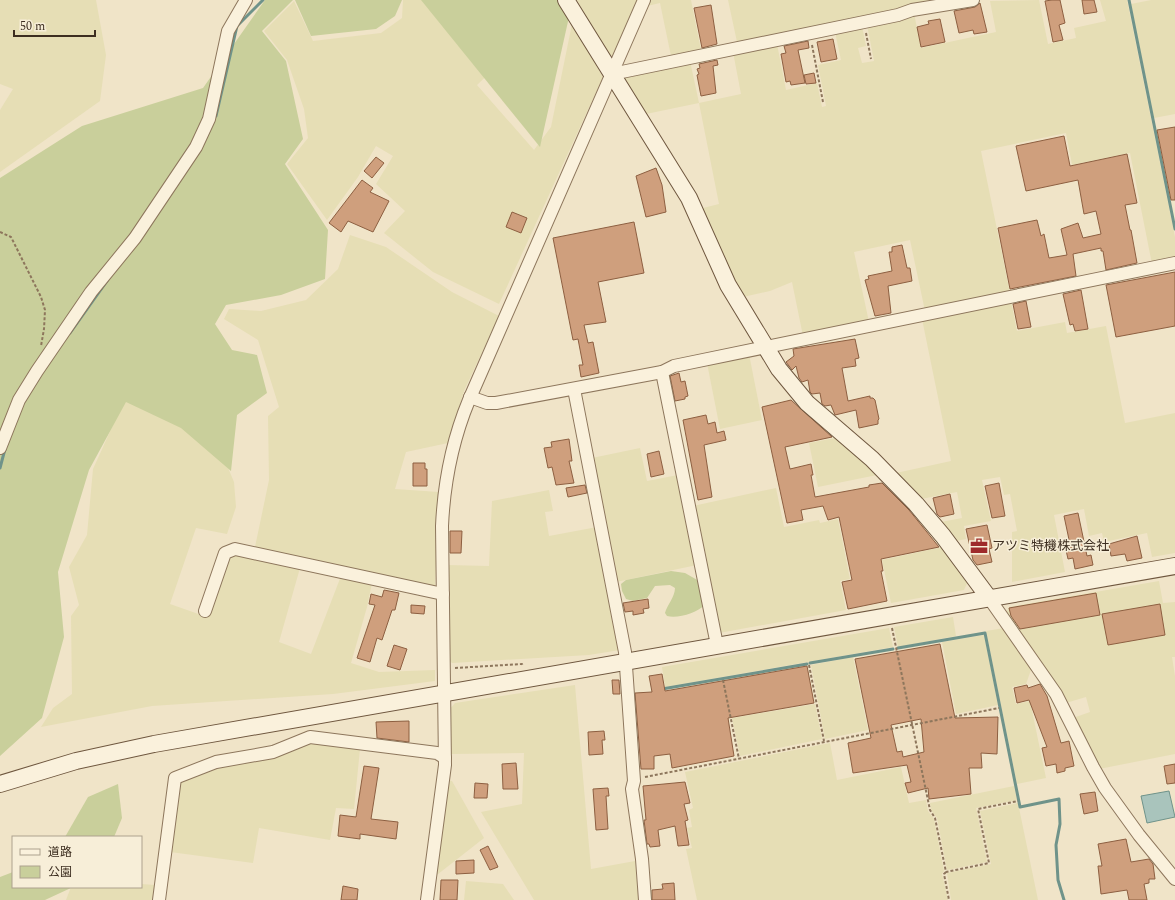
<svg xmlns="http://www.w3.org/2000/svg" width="1175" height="900" viewBox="0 0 1175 900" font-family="Spectral,'Noto Sans JP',serif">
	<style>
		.farmland { fill: #e6deb5 }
		.green { fill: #c9cf9b }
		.water { fill: #a9c4bc; stroke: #6f938a }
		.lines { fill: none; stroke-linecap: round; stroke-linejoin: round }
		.stream { stroke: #6f938a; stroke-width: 3 }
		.building { fill: #cf9f7d; stroke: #8d5f41; fill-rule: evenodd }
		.street-casing { stroke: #8d765c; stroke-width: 14 }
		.secondary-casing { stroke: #6f573f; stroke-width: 18 }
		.path { stroke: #8d765c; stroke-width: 2; stroke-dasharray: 3 2; stroke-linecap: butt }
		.street { stroke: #faf1dc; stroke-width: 12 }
		.secondary { stroke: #faf1dc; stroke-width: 16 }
		.labels { text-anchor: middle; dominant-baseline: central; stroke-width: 3; stroke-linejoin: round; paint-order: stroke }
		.poi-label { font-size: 13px; fill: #3d2e20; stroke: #f7eed8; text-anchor: start }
	</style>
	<rect width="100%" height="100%" fill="#f0e4c8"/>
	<g class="farmland">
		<path d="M0,0h96l10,55 -6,46 -100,71v-62l13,-21 -13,-5z"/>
		<path d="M403,0h30l64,66 -20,19 57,65 17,-23 21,-103 31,53 -104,227 -66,-32 -49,-39 21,-22 -29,-27 17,-28 -17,-10 -18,31 -31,43 -40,-56 21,-26 -4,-29 -17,-49 -23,-29 30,-30 19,40 68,-8 21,-15z"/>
		<path d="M577,0h61l-24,56 -8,-1z"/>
		<path d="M649,0h42l10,50 -30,6 -11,-53 -13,3z"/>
		<path d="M728,0h208l-39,10 -160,32z"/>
		<path d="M1039,0l9,44 28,-6 -2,-10 32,-7 -6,-21h27l48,237v22l-23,5 -22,-111 -58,12 -6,-32 -85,18 29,142 -85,18 -15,-71 -56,12 15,70 -66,14 -11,-54 -22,9 -27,6 -22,-44 -18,-45 16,-4 -20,-101 -53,11 -23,-36 67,-17 9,42 42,-9 -8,-42 44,-8 9,46 31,-7 5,24 4,-1 -8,-41 23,-5 -6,-28 27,-6 4,20 -8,2 4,15 12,-2 -7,-36 47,-12 7,35 75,-16 -6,-31z"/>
		<path d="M1151,0h24v114l-21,4 -23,-114z"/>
		<path d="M350,235l36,12 66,45 47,24 -35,75 -16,52 -42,9 -11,37 44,3 -4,95 -180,-40 14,-67 -1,-64 11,-9 -21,-67 -34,-21 5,-10 32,2 45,-11 32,-31z"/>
		<path d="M1011,301l6,30 48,-9 2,11 39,-7 19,97 50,-10v140l-23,4 -5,-24 -43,9 -2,-9 -13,3 -5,-27 -30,6 11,57 -53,10v-50l5,-1 -7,-37 -6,1 -4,-18 -18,3 9,41 -27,5 2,13 -10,2 -15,-19 21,-4 -5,-26 -36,7 -25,-26 55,-12 -29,-142z"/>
		<path d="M749,354l13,66 -42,9 -13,-66z"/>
		<path d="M127,394l94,57 13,31 2,25 -9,27 -31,-6 -26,76 37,13 21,-61 8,-5 64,17 -21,74 32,12 30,-78 31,7 -5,24 -16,56 28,9 56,-2v11l-102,13 -181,12 -111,21 12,-19 19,-14 -1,-78 8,-11 -10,-38 18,-32 6,-66z"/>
		<path d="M835,438l32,27 10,10 -59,12 -9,-44z"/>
		<path d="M640,448l7,33 31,-6 19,90 -81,17 -24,-124z"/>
		<path d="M776,488l8,39 35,-7 1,3 18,-4 12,60 -10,2 6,29 -127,23 -26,-127z"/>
		<path d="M549,490l4,21 -8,1 4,24 48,-9 23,123 -31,5 -137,8 -3,-3 -2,-95 42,1 3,-65z"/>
		<path d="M942,547l26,34 -4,9 -73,13 -9,-43z"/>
		<path d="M1159,581l4,22 12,-1v55h-3l3,19v78l-76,15 -26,-51 17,-6 -4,-15 -20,6 -61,-87 4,-9z"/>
		<path d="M953,617l3,19 -58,11 -4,-20z"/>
		<path d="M889,628l4,19 -228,40 -3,-20z"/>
		<path d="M1004,628l28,39 -6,17 -14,3 4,17 14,-3 16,77 -29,6 -31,-153z"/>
		<path d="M984,635l14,70 -42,9 -14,-72z"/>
		<path d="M853,657l15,73 -43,9 -14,-74z"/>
		<path d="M575,685l16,184 44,-8 4,39h-105l-53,-88 41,-8 2,-51 -74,1 -1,-44 6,-7z"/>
		<path d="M815,704l7,35 -82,17 -8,-38z"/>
		<path d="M311,743l49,6 -6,60 -18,-1 -6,32 -71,-12 -6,35 -83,-11 8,-72 39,-15z"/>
		<path d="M830,743l7,37 64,-13 8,36 17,-3 2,11 6,8 10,52 -2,3 6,26h-251l-11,-51 6,-1 -5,-20 5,-1 -3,-17 4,-2 -8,-36z"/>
		<path d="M448,780l4,1 32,57 -51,40z"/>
		<path d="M1014,786l3,14 -41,8 11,54 -40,8 -10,-52 -6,-8 -1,-7z"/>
		<path d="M1018,803l20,97h-87l-4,-27 44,-9 -11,-53z"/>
		<path d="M466,881l37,3 11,16h-50z"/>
		<path d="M141,884l14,1 -2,15h-87l5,-13h70z"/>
	</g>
	<g class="green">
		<path d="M265,0h28l-31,31 24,30 17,78 -18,25 43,66 -3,49 -44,16 -55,10 -11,19 17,26 25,5 10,38 -30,22 -6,56 -50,-43 -55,-26 -37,68 -31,102 6,65 -22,81 -42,38v-578l82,-52 121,-38z"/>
		<path d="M295,0h107l-7,16 -19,13 -65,7z"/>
		<path d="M421,0h143l7,8 -31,139z"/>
		<path d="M671,571l14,2 14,8 5,24c-6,8 -27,14 -37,11l-2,-3c2,-8 10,-16 10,-25l-5,-3 -15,1 -8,12 -14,3 -7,-2 -4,-8 -1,-7 5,-4z"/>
		<path d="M118,784l4,34 -8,19h-49l23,-40z"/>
		<path d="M13,872v15h60l-28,13h-45v-23z"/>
	</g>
	<path class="water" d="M1169,791l6,26 -28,6 -6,-27z"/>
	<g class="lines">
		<g class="stream">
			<path d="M1129,0l46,229"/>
			<path d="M216,116l21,-90 26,-26"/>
			<path d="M70,333l37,-52"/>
			<path d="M0,468l5,-19"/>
			<path d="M898,648l87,-15 35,174 39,-8 1,25 -4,21 2,35 6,20"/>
			<path d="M810,663l83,-14"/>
			<path d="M662,689l145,-25"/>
		</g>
	</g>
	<g class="building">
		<path d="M1052,0h8l5,23 -6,2 4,15 -10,2 -8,-41z"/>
		<path d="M1082,0h12l3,12 -13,2z"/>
		<path d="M980,3l7,29 -13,2 -1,-4 -14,3 -5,-22 21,-4z"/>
		<path d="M711,5l6,39 -15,4 -8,-40z"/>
		<path d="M940,19l5,23 -24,5 -4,-20 12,-3 -1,-3z"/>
		<path d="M833,39l4,20 -16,3 -4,-20z"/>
		<path d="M808,41l1,7 -11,2 7,33 -14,2 -1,-4 -4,1 -5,-28 5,-1 -2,-7z"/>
		<path d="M717,60l1,5 -5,1 3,27 -15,3 -4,-21 2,-1 -2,-5 3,-1 -1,-4z"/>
		<path d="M814,73l2,10 -10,1 -2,-9z"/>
		<path d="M1175,127v73h-4l-14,-70z"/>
		<path d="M1064,136l6,30 57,-12 10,49 -12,2 5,25h1l6,33 -31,7 -3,-19h-2v-3l-28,6 3,22 -66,13 -12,-61 39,-8 4,16 3,-2 5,24 18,-3 -6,-26 17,-6 5,15 18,-4 -5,-23 -12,3 -6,-34 -52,11 -10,-45z"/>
		<path d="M376,157l8,6 -12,15 -8,-7z"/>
		<path d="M656,168l6,17 4,27 -20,5 -10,-41z"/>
		<path d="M362,180l11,8 -3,4 19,9 -16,31 -25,-11 -7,11 -12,-9z"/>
		<path d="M512,212l15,6 -6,15 -15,-6z"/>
		<path d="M634,222l10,51 -46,9 8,40 -22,3 4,18 5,-1 6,31 -18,4 -2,-12h4l-5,-26 -5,1 -20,-102z"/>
		<path d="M902,245l5,23h3l2,13 -24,5 3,27 -16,3 -10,-36 4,-1 -1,-3 24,-5 -3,-19h3v-5z"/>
		<path d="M1175,272v54l-59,11 -10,-52z"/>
		<path d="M1081,290l7,39 -13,2 -2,-7 -3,1 -7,-31z"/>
		<path d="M1026,301l5,26 -13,2 -5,-25z"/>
		<path d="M855,339l4,19 -4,1 1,7 -14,2 6,33 22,-5v2h3l2,2 4,19 -1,1v4l-19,4 -3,-18 -21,5 -4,-10 -6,1 -3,-2 -2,-11 -8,1 -2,-2 -2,-12 -6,2 -3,-4 -3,-12 -4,4 -6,-8 8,-6 -1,-7z"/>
		<path d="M679,373l2,9 4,-1 3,15 -3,1v2l-10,2 -5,-25z"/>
		<path d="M791,400l41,37 -47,10 5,22 21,-5 2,11h-2l4,22 54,-10v-2l13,-2 27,27 30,37 -58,12 2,12h-2l6,30 -39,8 -6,-27 10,-2 -13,-63 -11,3 -5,-14 -22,4 2,10 -16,3 -25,-116z"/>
		<path d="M706,415l2,9 7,-2 2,11 7,-2 2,9 -22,5 8,52 -14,3 -15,-80z"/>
		<path d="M569,439l3,22h-3l5,22 -18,2 -4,-18 -4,1 -4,-20 8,-1 -1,-5z"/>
		<path d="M659,451l5,23 -13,3 -4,-23z"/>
		<path d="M413,463h12v6h2v17h-14z"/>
		<path d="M999,483l6,33 -13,2 -7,-32z"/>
		<path d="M585,485l2,8 -19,4 -2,-9z"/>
		<path d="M950,494l4,20 -14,3 -3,-3 -4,-16z"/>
		<path d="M1078,513l9,43 4,-1 2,10 -18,4 -2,-11 -5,1 -2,-9 5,-1 -7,-33z"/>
		<path d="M987,525l5,23 -3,1 3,13 -15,3 -4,-5 -7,-31z"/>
		<path d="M450,531h12l-1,22h-11z"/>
		<path d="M1137,536l5,22 -15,3 -2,-7 -14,2 -2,-12z"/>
		<path d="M384,590l15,3 -4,17h-3l-10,30 -5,-2 -7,24 -13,-4 18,-53 -6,-1 2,-10 11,3z"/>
		<path d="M1096,593l4,22 -80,14 -9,-13 -2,-8z"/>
		<path d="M648,599l1,9 -6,1 1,4 -11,2v-4l-8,1 -2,-9z"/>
		<path d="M1160,604l5,31 -57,10 -6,-31z"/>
		<path d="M411,605l14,1 -1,8 -13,-1z"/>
		<path d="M940,644l15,74 43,-1 -1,37 -16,-1 1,15h-13l2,26 -42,5 -1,-11 -20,5 -3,-10 6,-1 -4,-17 -54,8 -5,-30 23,-5 -16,-79zM921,719l3,33 -21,5 -1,-6 -5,1 -6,-27z"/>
		<path d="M394,645l13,4 -7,21 -13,-4z"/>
		<path d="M807,666l7,37 -86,15 6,38 -62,12 -2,-14 -16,2v13h-13l-6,-76 17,-1 -3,-16 13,-2 3,17z"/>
		<path d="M612,680h7l1,14h-7z"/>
		<path d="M1040,684l7,12 14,47 8,-2 5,25 -9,2v3l-8,2 -1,-9 -10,2 -4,-18 5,-1 -18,-47 -12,3 -3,-15 13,-3 1,3z"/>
		<path d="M409,721v21l-32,-4 -1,-16z"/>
		<path d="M604,731l1,9h-3l1,14 -14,1 -1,-23z"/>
		<path d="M516,763l2,26h-15l-1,-25z"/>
		<path d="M1175,764v19l-8,1 -3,-18z"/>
		<path d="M364,766l15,2 -8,51 27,3 -2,17 -36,-5v5l-22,-3 2,-21 16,2z"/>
		<path d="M685,782l5,21 -6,1 4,16 -3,1 4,24 -11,1 -3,-20 -17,4 2,16 -10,1 -1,-3h-2l-3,-24h2l-3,-34z"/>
		<path d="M475,783l13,1 -1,14h-13z"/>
		<path d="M608,788l1,8h-3l2,33 -12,1 -3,-41z"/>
		<path d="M1095,792l3,19 -14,3 -4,-20z"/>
		<path d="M1126,839l5,23 18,-3 4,5 2,15h-6v4l-5,1 3,16h-18l-2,-10 -26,4 -3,-28h4l-4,-22z"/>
		<path d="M488,846l10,21 -8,3 -10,-20z"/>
		<path d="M474,860v13l-18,1v-13z"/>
		<path d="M441,880h17l-1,20h-17z"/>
		<path d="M674,883l1,17h-23v-10l11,-1 -1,-5z"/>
		<path d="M343,886l15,3 -1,11h-16z"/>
	</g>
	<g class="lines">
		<g class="street-casing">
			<g id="street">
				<path d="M612,74l286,-59 14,-5 61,-10"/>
				<path d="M662,372l55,273"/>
				<path d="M574,389l51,263 9,129 -2,8 10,70 3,41"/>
				<path d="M470,397l17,6h9l166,-31 12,-6 501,-103"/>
				<path d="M0,448l19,-48 18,-29 54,-79 44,-54 61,-91 13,-28 19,-88 18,-31"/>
				<path d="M989,598l67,96 37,73 12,21 34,47 36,44"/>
				<path d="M205,611l20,-58 10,-4 208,45"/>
				<path d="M159,900l16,-122 41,-16 57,-10 37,-15 127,16 8,5"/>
				<path d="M427,900l18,-135 -3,-239c2,-44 10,-85 27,-126l175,-400"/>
			</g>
		</g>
		<g class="secondary-casing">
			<g id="secondary">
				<path d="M566,0l123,198 39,87 51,84 28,34 65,56 44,45 27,32 46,62"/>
				<path d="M0,784l76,-23 78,-17 1021,-178"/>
			</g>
		</g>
		<g class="path">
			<path d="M866,33l5,26"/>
			<path d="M812,45l11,57"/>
			<path d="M0,232l11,5 30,60 4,13 -1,19 -3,17"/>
			<path d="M892,628l38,182 5,8 11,54 43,-9 -11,-54 40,-8"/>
			<path d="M809,665l15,76"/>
			<path d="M455,668l67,-4 1,2"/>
			<path d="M723,680l16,79"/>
			<path d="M645,777l354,-69"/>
			<path d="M946,872l-2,2 5,26"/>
		</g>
		<use href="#street" class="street"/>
		<use href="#secondary" class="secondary"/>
	</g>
	<defs>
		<g id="office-bare" transform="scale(1.38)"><path d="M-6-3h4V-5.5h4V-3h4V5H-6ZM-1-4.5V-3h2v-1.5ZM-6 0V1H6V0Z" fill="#9e2a2b" stroke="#f7eed8" stroke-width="2.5" paint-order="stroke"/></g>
	</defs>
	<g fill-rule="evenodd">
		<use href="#office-bare" x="979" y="546"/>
	</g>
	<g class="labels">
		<g class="poi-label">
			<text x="992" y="546">アツミ特機株式会社</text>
		</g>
	</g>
	<rect x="12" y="836" width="130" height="52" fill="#f7eed8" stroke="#ada18e"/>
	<rect x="20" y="849" width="20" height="6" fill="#faf1dc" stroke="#ada18e"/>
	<text x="48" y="856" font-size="12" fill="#3d2e20">道路</text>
	<rect x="20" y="866" width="20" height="12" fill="#c9cf9b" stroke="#ada18e"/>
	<text x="48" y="876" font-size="12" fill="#3d2e20">公園</text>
	<path d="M14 30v6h81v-6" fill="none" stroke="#3d2e20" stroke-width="2"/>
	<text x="20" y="30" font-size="12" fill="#3d2e20" stroke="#f7eed8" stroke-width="3" paint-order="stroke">50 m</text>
</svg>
